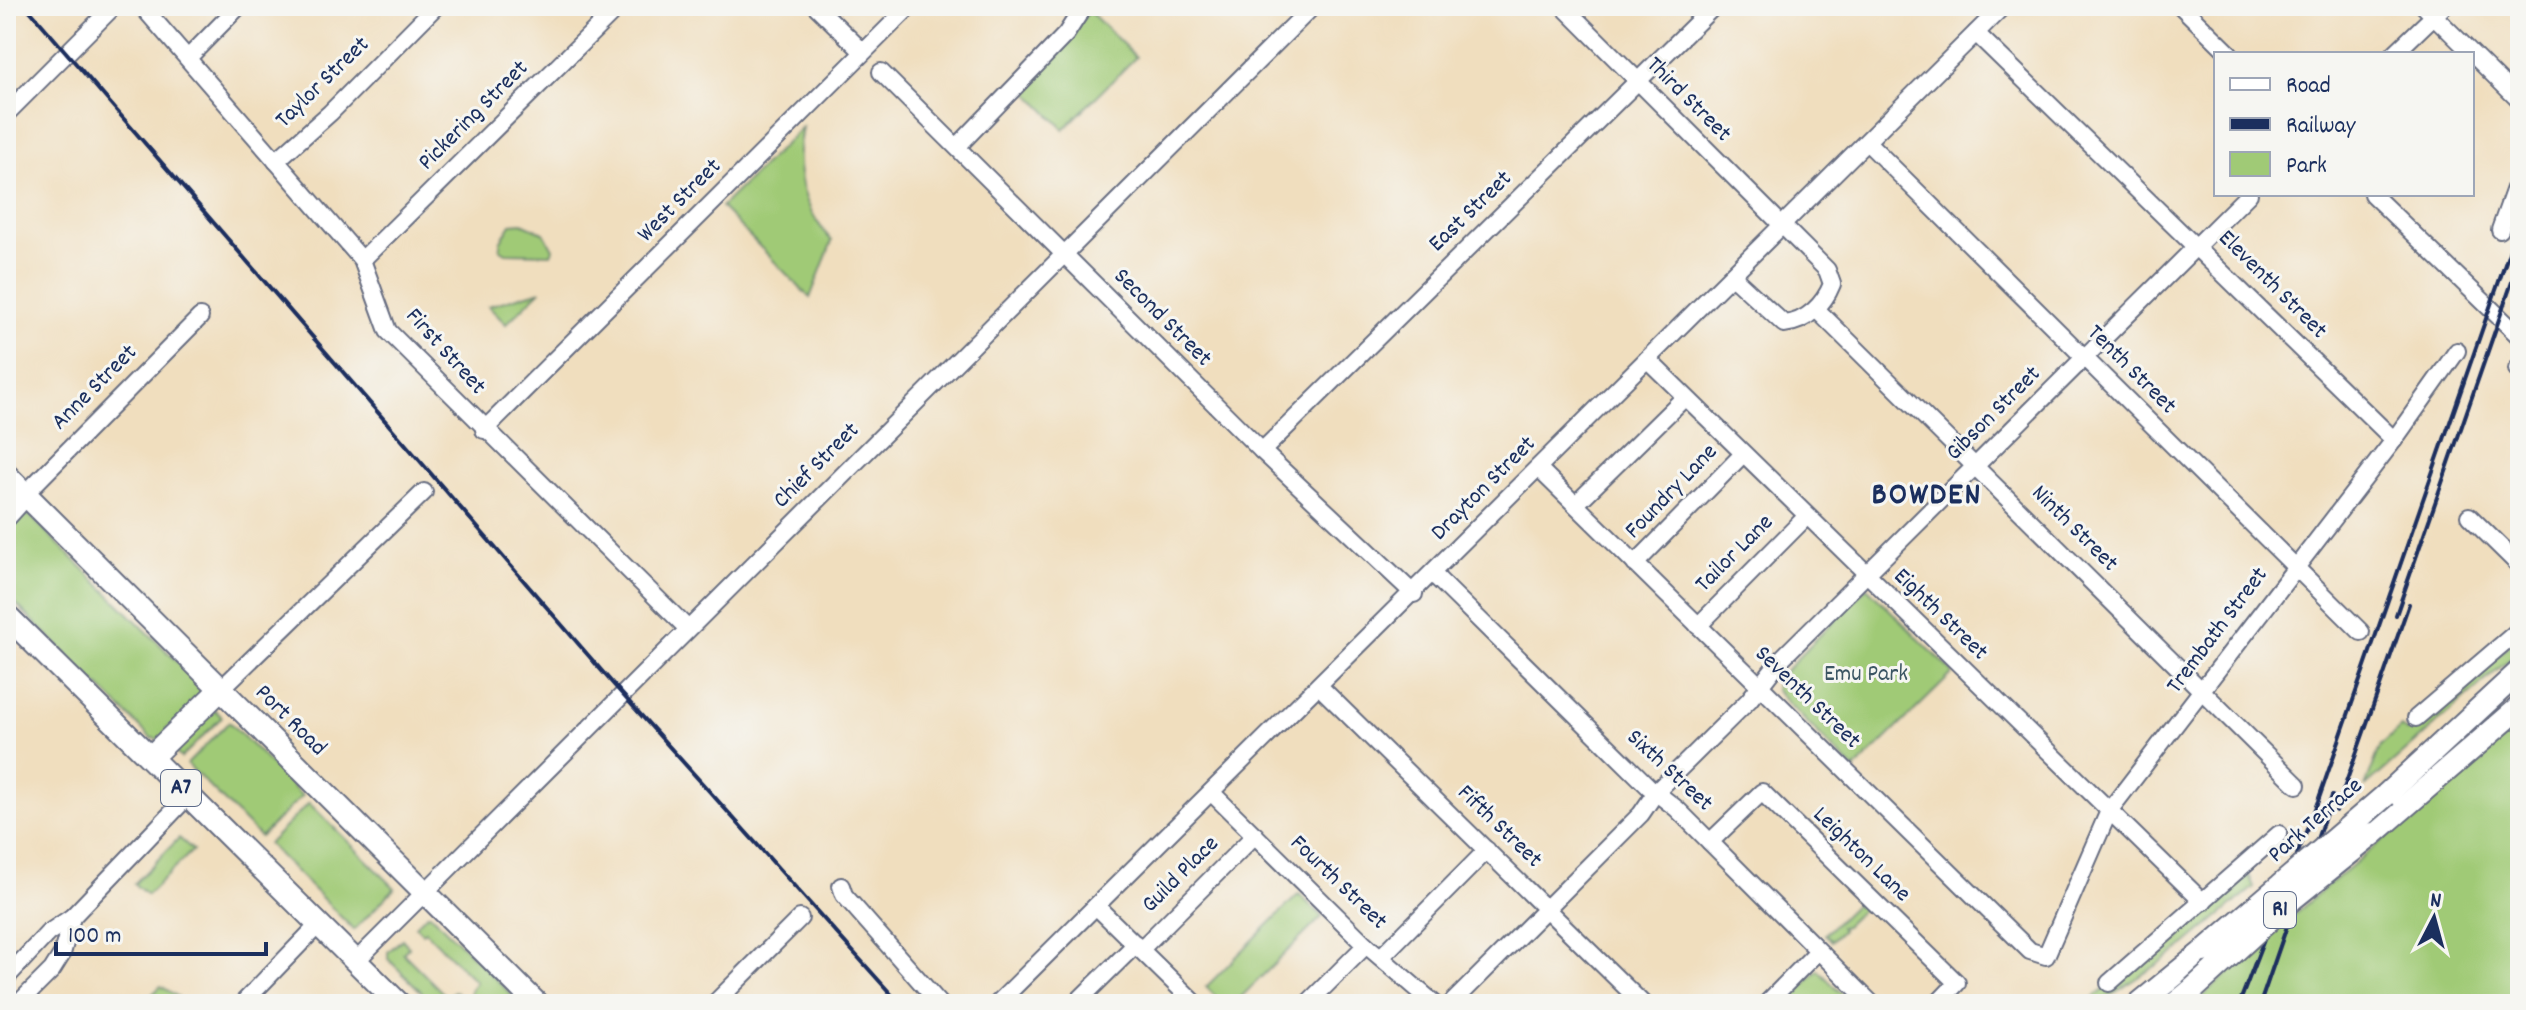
<svg xmlns="http://www.w3.org/2000/svg" width="2526" height="1010" viewBox="0 0 2526 1010" font-family="Dekko,sans-serif">
	<style>
		.green { fill: #a0ca76; stroke: #5e7c6a; stroke-width: 2 }
		.lines { fill: none; stroke-linecap: round; stroke-linejoin: round }
		.minor-casing { stroke: #666c80; stroke-width: 20 }
		.highway-casing { stroke: #666c80; stroke-width: 26 }
		.minor { stroke: #fff; stroke-width: 16 }
		.highway { stroke: #fff; stroke-width: 22 }
		.rail { stroke: #1b2f5e; stroke-width: 4 }
		.highway-bridge-casing { stroke: #666c80; stroke-width: 26; stroke-linecap: butt }
		.highway-bridge { stroke: #fff; stroke-width: 22 }
		.labels { text-anchor: middle; dominant-baseline: central; stroke-width: 6; stroke-linejoin: round; paint-order: stroke }
		.shield { fill: #f6f6f2; stroke: #5d6b8a; stroke-width: 2 }
		.shield-label { font-size: 22px; font-weight: bold; fill: #1b2f5e }
		.street-label { font-size: 24px; fill: #1b2f5e; stroke: #f6f6f2 }
		.park-label { font-size: 24px; fill: #3c5664; stroke: #f6f6f2 }
		.district-label { font-size: 32px; font-weight: bold; letter-spacing: 2px; fill: #1b2f5e; stroke: #f6f6f2 }
	</style>
	<rect width="100%" height="100%" fill="#f6f6f2"/>
	<filter id="ink" filterUnits="userSpaceOnUse"><feTurbulence type="fractalNoise" baseFrequency=".0125" numOctaves="2"/><feDisplacementMap in="SourceGraphic" scale="16" xChannelSelector="R" yChannelSelector="G"/><feConvolveMatrix kernelMatrix="1 2 1 2 8 2 1 2 1" color-interpolation-filters="sRGB"/></filter>
	<filter id="wash" filterUnits="userSpaceOnUse"><feTurbulence type="fractalNoise" baseFrequency=".006" numOctaves="4" result="noise"/><feDisplacementMap in="SourceGraphic" scale="32" xChannelSelector="R" yChannelSelector="G"/><feGaussianBlur stdDeviation="1.8" result="paint"/><feColorMatrix in="noise" values="0 0 0 0 0 0 0 0 0 0 0 0 0 0 0 0 0 1.4 0 .05"/><feComposite in="paint" operator="in"/></filter>
	<g filter="url(#wash)">
		<rect width="100%" height="100%" fill="#f0debe"/>
		<g class="green">
			<path d="M1089,11l47,46 -72,72 -41,-41z"/>
			<path d="M802,127c-9,44 0,81 30,114l-22,57 -89,-91z"/>
			<path d="M522,223l22,10 9,16 -2,5 -45,-1 -6,-4v-7l11,-18z"/>
			<path d="M541,290l-35,34 -18,-18z"/>
			<path d="M28,514l175,173 2,8 -46,44 -8,-1 -145,-144v-63z"/>
			<path d="M1867,587l86,86 -99,97 -79,-80 2,-11z"/>
			<path d="M2520,636v14l-155,137 16,-42 20,-18 6,5z"/>
			<path d="M215,710l7,7 -41,41 -7,-7z"/>
			<path d="M229,722l73,74 -42,41 -73,-73z"/>
			<path d="M2520,725v279h-326l117,-104z"/>
			<path d="M309,803l86,85 -41,42 -86,-86z"/>
			<path d="M179,838l14,12 -46,45 -13,-11z"/>
			<path d="M2249,875l5,12 -76,64 -80,53 -7,-5z"/>
			<path d="M1299,894l23,23 -88,87h-11l-17,-17z"/>
			<path d="M1860,900l6,6 -21,20 -5,1 2,3 -11,11 -6,-7z"/>
			<path d="M427,914h3l91,90h-51v-14l6,-8 -51,-51 -3,2 -7,-7z"/>
			<path d="M402,939l7,8 -6,6 44,44 7,-6 5,4v9h-25l-46,-45v-7z"/>
			<path d="M1818,970l27,27 -8,7h-53z"/>
			<path d="M161,986l28,18h-47z"/>
		</g>
	</g>
	<g filter="url(#ink)">
		<g class="lines">
			<g class="minor-casing">
				<g id="minor">
					<path d="M142,6l220,254 26,71 300,298"/>
					<path d="M816,6l47,46"/>
					<path d="M1563,6l264,264 5,14c-8,20 -25,38 -48,40l-52,-48"/>
					<path d="M2181,6l49,48"/>
					<path d="M2424,6l96,95"/>
					<path d="M1976,33l418,407"/>
					<path d="M2394,54l50,-48"/>
					<path d="M188,58l51,-52"/>
					<path d="M881,72l381,379 152,143"/>
					<path d="M6,114l108,-108"/>
					<path d="M1867,142l494,490"/>
					<path d="M957,147l109,-113 18,-28"/>
					<path d="M276,161l54,-48 106,-107"/>
					<path d="M2372,194l148,143"/>
					<path d="M2500,230l20,-56"/>
					<path d="M362,260l257,-254"/>
					<path d="M1816,309l481,476"/>
					<path d="M1647,359l556,543"/>
					<path d="M2517,369l3,3"/>
					<path d="M484,430l426,-424"/>
					<path d="M1262,451l452,-445"/>
					<path d="M1539,469l491,482 16,5 63,-145 285,-371 63,-89"/>
					<path d="M25,494l175,-177"/>
					<path d="M1576,504l109,-107"/>
					<path d="M2469,516l51,50"/>
					<path d="M1635,564l108,-110"/>
					<path d="M1433,574l216,213 28,22 195,195"/>
					<path d="M1698,626l108,-109"/>
					<path d="M1319,686l324,318"/>
					<path d="M221,689l203,-197"/>
					<path d="M2416,718l104,-89"/>
					<path d="M1211,792l155,153 69,59"/>
					<path d="M1710,842l52,-50 195,191 -20,21"/>
					<path d="M841,886l3,9 96,109"/>
					<path d="M1096,906l100,98"/>
					<path d="M1141,949l114,-114"/>
					<path d="M1381,957l106,-107"/>
					<path d="M356,961l957,-955"/>
					<path d="M6,978l42,-45 24,-16 117,-122"/>
					<path d="M2109,983l170,-149"/>
					<path d="M18,1004l34,-34 10,-16 10,-37"/>
					<path d="M242,1004l77,-80"/>
					<path d="M714,1004l86,-86"/>
					<path d="M997,1004l1006,-998"/>
					<path d="M1075,1004l61,-60"/>
					<path d="M1307,1004l59,-59"/>
					<path d="M1451,1004l190,-190 15,-22 93,-92 32,-41 468,-465"/>
					<path d="M1766,1004l52,-53"/>
				</g>
			</g>
			<g class="highway-casing">
				<g id="highway">
					<path d="M6,475l531,529"/>
					<path d="M6,515l19,-21"/>
					<path d="M6,615l393,389"/>
					<path d="M151,757l70,-68"/>
					<path d="M2386,795l134,-124"/>
					<path d="M2373,834l147,-127"/>
					<path d="M2139,1004l65,-53"/>
					<path d="M2175,1004l16,-13"/>
				</g>
			</g>
			<use href="#minor" class="minor"/>
			<use href="#highway" class="highway"/>
			<g class="rail">
				<path d="M26,6l588,679 286,319"/>
				<path d="M2396,615l124,-356"/>
				<path d="M2336,811l73,-207"/>
				<path d="M2239,1004l79,-203 202,-580"/>
				<path d="M2260,1004l72,-208"/>
			</g>
			<g class="highway-bridge-casing">
				<g id="highway-bridge">
					<path d="M2204,951l182,-156"/>
					<path d="M2191,991l101,-92 81,-65"/>
				</g>
			</g>
			<use href="#highway-bridge" class="highway-bridge"/>
		</g>
	</g>
	<g class="labels">
		<g class="shield">
			<rect x="161" y="770" width="40" height="36" rx="6"/>
			<rect x="2264" y="892" width="32" height="36" rx="6"/>
		</g>
		<g class="shield-label">
			<text x="181" y="788">A7</text>
			<text x="2280" y="910">R1</text>
		</g>
		<g class="street-label">
			<text transform="translate(323 83) rotate(-44)">Taylor Street</text>
			<text transform="translate(1688 100) rotate(45)">Third Street</text>
			<text transform="translate(474 116) rotate(-45)">Pickering Street</text>
			<text transform="translate(680 201) rotate(-45)">West Street</text>
			<text transform="translate(1471 212) rotate(-44)">East Street</text>
			<text transform="translate(2272 285) rotate(45)">Eleventh Street</text>
			<text transform="translate(1162 318) rotate(45)">Second Street</text>
			<text transform="translate(445 352) rotate(48)">First Street</text>
			<text transform="translate(2131 370) rotate(45)">Tenth Street</text>
			<text transform="translate(95 388) rotate(-45)">Anne Street</text>
			<text transform="translate(1994 414) rotate(-45)">Gibson Street</text>
			<text transform="translate(817 466) rotate(-45)">Chief Street</text>
			<text transform="translate(1484 489) rotate(-45)">Drayton Street</text>
			<text transform="translate(1672 492) rotate(-46)">Foundry Lane</text>
			<text transform="translate(2074 529) rotate(45)">Ninth Street</text>
			<text transform="translate(1735 554) rotate(-45)">Tailor Lane</text>
			<text transform="translate(1940 615) rotate(44)">Eighth Street</text>
			<text transform="translate(2218 631) rotate(-53)">Trembath Street</text>
			<text transform="translate(1807 698) rotate(44)">Seventh Street</text>
			<text transform="translate(290 721) rotate(45)">Port Road</text>
			<text transform="translate(1669 771) rotate(43)">Sixth Street</text>
			<text transform="translate(2316 821) rotate(-41)">Park Terrace</text>
			<text transform="translate(1499 827) rotate(44)">Fifth Street</text>
			<text transform="translate(1861 855) rotate(44)">Leighton Lane</text>
			<text transform="translate(1181 875) rotate(-45)">Guild Place</text>
			<text transform="translate(1338 883) rotate(44)">Fourth Street</text>
		</g>
		<g class="park-label">
			<text x="1866" y="675">Emu Park</text>
		</g>
		<g class="district-label">
			<text x="1927" y="497">BOWDEN</text>
		</g>
	</g>
	<rect width="2526" height="1010" fill="none" stroke="#f6f6f2" stroke-width="32"/>
	<rect x="2214" y="52" width="260" height="144" fill="#f6f6f2" stroke="#9ea6b7" stroke-width="2"/>
	<rect x="2230" y="78" width="40" height="12" fill="#ffffff" stroke="#9ea6b7" stroke-width="2"/>
	<text x="2286" y="92" font-size="24" fill="#1b2f5e">Road</text>
	<rect x="2230" y="118" width="40" height="12" fill="#1b2f5e" stroke="#9ea6b7" stroke-width="2"/>
	<text x="2286" y="132" font-size="24" fill="#1b2f5e">Railway</text>
	<rect x="2230" y="152" width="40" height="24" fill="#a0ca76" stroke="#9ea6b7" stroke-width="2"/>
	<text x="2286" y="172" font-size="24" fill="#1b2f5e">Park</text>
	<g transform="translate(2434 918) rotate(6)" stroke="#f6f6f2" stroke-width="6" paint-order="stroke">
	<path d="M0-6L14 30L0 20L-14 30Z" fill="#1b2f5e"/>
	<text y="-12" font-size="22" font-weight="bold" text-anchor="middle" fill="#1b2f5e">N</text>
	</g>
	<path d="M56 942v12h210v-12" fill="none" stroke="#1b2f5e" stroke-width="4"/>
	<text x="68" y="942" font-size="24" fill="#1b2f5e" stroke="#f6f6f2" stroke-width="6" paint-order="stroke">100 m</text>
</svg>
